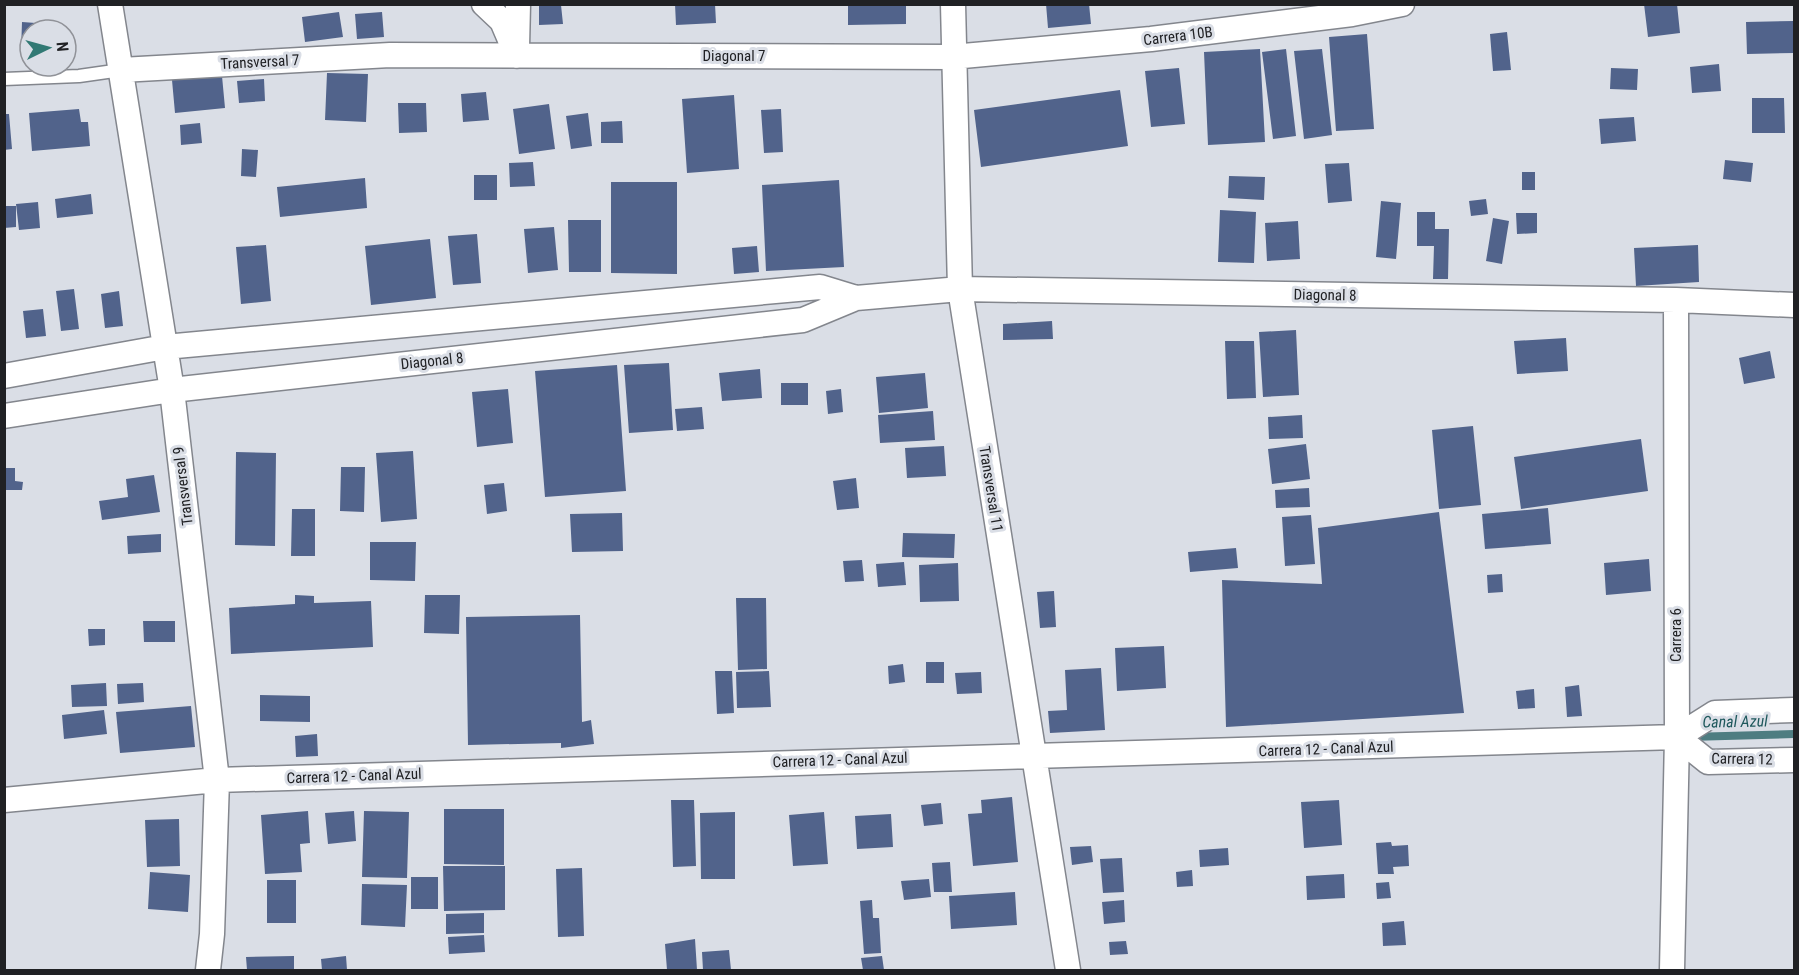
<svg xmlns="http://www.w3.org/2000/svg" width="1799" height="975" viewBox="0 0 1799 975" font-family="'Roboto Condensed',sans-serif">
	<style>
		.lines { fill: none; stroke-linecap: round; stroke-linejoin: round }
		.stream { stroke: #4e7d81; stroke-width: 8 }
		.building { fill: #51638b }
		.service-casing { stroke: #83868d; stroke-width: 15 }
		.minor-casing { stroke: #83868d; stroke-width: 27 }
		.service { stroke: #fff; stroke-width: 12 }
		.minor { stroke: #fff; stroke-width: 24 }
		.labels { text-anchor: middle; stroke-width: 6; stroke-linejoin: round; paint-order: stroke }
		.street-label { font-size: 15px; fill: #202124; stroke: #dadee6 }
		.water-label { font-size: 16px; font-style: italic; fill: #1e585c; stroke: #dadee6 }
	</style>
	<rect width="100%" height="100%" fill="#dadee6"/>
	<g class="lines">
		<path class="stream" d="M1689,737L1794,734"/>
	</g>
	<path class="building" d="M675,4H715L716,23L676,25Z
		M848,4H906V24L848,25Z
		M1046,4H1089L1091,24L1048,28Z
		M1644,4H1677L1680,33L1648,37Z
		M561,5L563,24L539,25V6Z
		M339,12L343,37L305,42L302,17Z
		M382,12L384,37L357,39L355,14Z
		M1794,21V53L1747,54L1746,22Z
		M22,22L36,23V30H30V51H21Z
		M1507,32L1511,70L1493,71L1490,34Z
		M1367,34L1374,129L1336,131L1329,37Z
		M1260,49L1265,142L1208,145L1204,52Z
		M1286,49L1296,136L1273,139L1262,52Z
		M1322,49L1332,135L1304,139L1294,51Z
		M1719,64L1721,91L1692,93L1690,67Z
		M1179,68L1185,124L1151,127L1145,71Z
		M1611,68L1638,69L1637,90L1610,89Z
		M327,73L368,74L366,122L325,120Z
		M222,76L225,108L175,113L172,80Z
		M264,79L265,101L239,103L237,81Z
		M1120,90L1128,146L981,167L974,110Z
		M486,92L489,120L463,122L461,94Z
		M734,95L739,169L687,173L682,99Z
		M1752,98H1784L1785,133H1752Z
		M398,103H426L427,132L399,133Z
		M549,104L555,149L519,154L513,109Z
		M79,109L81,122H88L90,146L32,151L29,113Z
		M781,109L783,152L764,153L761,110Z
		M588,113L592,146L571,149L566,116Z
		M4,114H9L12,149L4,150Z
		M1634,117L1636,141L1601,144L1599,119Z
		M622,121L623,143H601V122Z
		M200,123L202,143L181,145L180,125Z
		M242,149L258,150L256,177L241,176Z
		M1725,160L1753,163L1751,182L1723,179Z
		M533,162L535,186L510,187L509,163Z
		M1349,163L1352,201L1328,203L1325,164Z
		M1522,172H1535V190H1522Z
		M474,175H497V200H474Z
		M1229,176L1265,177L1264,200L1228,198Z
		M365,178L367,208L280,217L277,187Z
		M839,180L844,267L766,271L762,185Z
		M611,182H677V274L611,273Z
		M91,194L93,214L57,218L55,199Z
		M1486,199L1488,214L1471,216L1469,201Z
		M1381,201L1401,203L1396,259L1376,257Z
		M38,202L40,228L19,230L16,204Z
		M4,206H16V227L4,228Z
		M1220,210L1256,212L1254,263L1218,262Z
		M1417,212H1435V229H1449L1448,279H1433L1434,246H1417Z
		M1516,213H1537V233L1517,234Z
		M1493,218L1509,221L1502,264L1486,261Z
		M568,220H601V272H569Z
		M1298,221L1300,259L1267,261L1265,223Z
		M554,227L558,270L528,273L524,229Z
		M477,234L481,283L453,285L448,236Z
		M430,239L436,298L371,305L365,246Z
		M266,245L271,301L241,304L236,247Z
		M1698,245L1699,282L1636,286L1634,248Z
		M757,246L759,272L734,274L732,248Z
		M74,289L79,329L61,331L56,291Z
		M119,291L123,326L105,328L101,294Z
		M43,309L46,336L26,338L23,311Z
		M1052,321L1053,339L1003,340V324Z
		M1296,330L1299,395L1263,397L1259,332Z
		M1566,338L1568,371L1517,374L1514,341Z
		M1225,341H1254L1256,398L1227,399Z
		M1770,351L1775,378L1744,384L1739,358Z
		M669,363L673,430L629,433L624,365Z
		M617,365L626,491L545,497L535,371Z
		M760,369L762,398L722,401L719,373Z
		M925,373L928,408L879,413L876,377Z
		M781,383H808V405H781Z
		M508,389L513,443L477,447L472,392Z
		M841,389L843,412L828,414L826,391Z
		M702,407L704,429L677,431L675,409Z
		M933,411L935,440L880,443L878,415Z
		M1302,415L1303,438L1269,439L1268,417Z
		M1473,426L1481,505L1439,509L1432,430Z
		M1641,439L1648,491L1521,509L1514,457Z
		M1306,444L1310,479L1272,484L1268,449Z
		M944,446L946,476L907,478L905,448Z
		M413,451L417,519L381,522L376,453Z
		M236,452L276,453L275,546L235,545Z
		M341,467H365L364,512L340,511Z
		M4,468H15V481L23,482L22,490H4Z
		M154,475L160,512L102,520L99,501L128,497L126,479Z
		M856,478L859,508L837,510L833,481Z
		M504,483L507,511L487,514L484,485Z
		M1309,488L1310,507L1276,508L1275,490Z
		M1548,508L1551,544L1485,549L1482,514Z
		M292,509H315V556H291Z
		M1439,512L1464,713L1226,727L1222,580L1322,584L1318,528Z
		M622,513L623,551L572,552L570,514Z
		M1311,515L1315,564L1285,566L1282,517Z
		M903,533L955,534L954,558L902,557Z
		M161,534V552L128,554L127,536Z
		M370,542H416L415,581L370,580Z
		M1236,548L1238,568L1190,572L1188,552Z
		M1649,559L1651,591L1606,595L1604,563Z
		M862,560L864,581L845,582L843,561Z
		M904,562L906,585L878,587L876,564Z
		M958,563L959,601L920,602L919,565Z
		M1502,574L1503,592L1488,593L1487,575Z
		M1054,591L1056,627L1040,628L1037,592Z
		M295,595L314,596V603L371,601L373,647L231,654L229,608L295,604Z
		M425,595H460L459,634L424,633Z
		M736,598H766L767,669L738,670Z
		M580,615L582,722L591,720L594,744L561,748V743L468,745L466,617Z
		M143,621H175V642H144Z
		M88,629H105V645L89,646Z
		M1164,646L1166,688L1117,691L1115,648Z
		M926,662H944V683H926Z
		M903,664L905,682L889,684L888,666Z
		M1101,668L1105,730L1050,733L1048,711L1067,710L1065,670Z
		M715,671H732L734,713L717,714Z
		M769,671L771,707L737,708L736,672Z
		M981,672L982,693L957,694L955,673Z
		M106,683L107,706L72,707L71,685Z
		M143,683L144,702L118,704L117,684Z
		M1579,685L1582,716L1567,717L1565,687Z
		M1534,689L1535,708L1518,709L1516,691Z
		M260,695L310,696V722L260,721Z
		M191,706L195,747L120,753L116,712Z
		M104,710L107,734L64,739L62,715Z
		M317,734L318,756L296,757L295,736Z
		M1012,797L1018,862L973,866L968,814L982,813L981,800Z
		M671,800H694L696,866L673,867Z
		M1339,800L1342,845L1304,848L1301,802Z
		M941,803L943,824L924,826L921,805Z
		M444,809H504V865L444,864Z
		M308,811L310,843L300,844L302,872L265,874L261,815Z
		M354,811L356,841L328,844L325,813Z
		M364,811L409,812L407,878L362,877Z
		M735,812V879H701L700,813Z
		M824,812L828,864L793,866L789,815Z
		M891,814L893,847L857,849L855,816Z
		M179,819L180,866L147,867L145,820Z
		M1391,842L1392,846L1408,845L1409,866L1393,867L1394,874H1378L1376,843Z
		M1091,846L1093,862L1072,865L1070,847Z
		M1228,848L1229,865L1200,867L1199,850Z
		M1122,858L1124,892L1103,893L1100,859Z
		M950,862L952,892H934L932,863Z
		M443,866H505V910L444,911Z
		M582,868L584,936L558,937L556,869Z
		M1192,870L1193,886L1177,887L1176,872Z
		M150,872L190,875L188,912L148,909Z
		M1344,874L1345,898L1307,900L1306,876Z
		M411,877H438V909H411Z
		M929,879L931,897L904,900L901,881Z
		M267,880H296V923H267Z
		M1389,882L1391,898L1377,899L1376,883Z
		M362,884L407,885L405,927L361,925Z
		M1015,892L1017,925L951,929L949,896Z
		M872,900L873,918H879L881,953L864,954L860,901Z
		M1124,900L1125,922L1104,924L1102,902Z
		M484,913V933L446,934V914Z
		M1404,921L1406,945L1383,946L1382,923Z
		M484,935L485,952L449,954L448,937Z
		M695,939L697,970H667L665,944Z
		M1126,941L1128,954L1110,955L1109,942Z
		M729,950L731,970H703L702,952Z
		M294,956V970H247L246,957Z
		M346,956L347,970H322L321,959Z
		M882,956L884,970H863L861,958Z"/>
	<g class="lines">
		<g class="service-casing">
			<path id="service" d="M4,79L79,76L121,70"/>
		</g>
		<g class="minor-casing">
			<path id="minor" d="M110,4L172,390L217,780L212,934L208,970
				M484,4L502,21L517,56
				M953,4L960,289L1068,970
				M517,47L518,4
				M121,70L390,55L952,57L1151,39L1352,14L1402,4
				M4,376L165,347L820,287L856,298
				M4,416L172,390L803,320L856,298L960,289L1676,300L1794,305
				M1677,737L1708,762L1794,760
				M1677,737L1715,713L1794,710
				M4,800L217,780L1677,737
				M1672,970L1677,737L1676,300"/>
		</g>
		<use href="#service" class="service"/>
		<use href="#minor" class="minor"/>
	</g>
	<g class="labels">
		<g class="street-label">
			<text transform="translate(1178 36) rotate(-7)" y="5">Carrera 10B</text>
			<text x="734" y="61">Diagonal 7</text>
			<text transform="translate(260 62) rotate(-3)" y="5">Transversal 7</text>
			<text transform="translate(1325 295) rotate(1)" y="5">Diagonal 8</text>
			<text transform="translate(432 361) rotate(-6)" y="5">Diagonal 8</text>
			<text transform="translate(183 486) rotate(-97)" y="5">Transversal 9</text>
			<text transform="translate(991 489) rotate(81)" y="5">Transversal 11</text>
			<text transform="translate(1676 635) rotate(-90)" y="5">Carrera 6</text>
			<text transform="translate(1326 749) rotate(-2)" y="5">Carrera 12 - Canal Azul</text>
			<text transform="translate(1742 759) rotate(1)" y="5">Carrera 12</text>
			<text transform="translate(840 760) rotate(-2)" y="5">Carrera 12 - Canal Azul</text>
			<text transform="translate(354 776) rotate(-2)" y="5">Carrera 12 - Canal Azul</text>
		</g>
		<g class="water-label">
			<text transform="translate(1735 721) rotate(-1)" y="6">Canal Azul</text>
		</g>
	</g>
	<rect width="1799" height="975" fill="none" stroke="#202124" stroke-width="12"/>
	<g transform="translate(48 48) rotate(85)"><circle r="28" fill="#dadee6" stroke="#909298" stroke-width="1.5"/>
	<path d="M0-4.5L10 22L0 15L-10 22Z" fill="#317974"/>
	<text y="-9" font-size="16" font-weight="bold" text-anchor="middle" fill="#202124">N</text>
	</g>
</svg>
